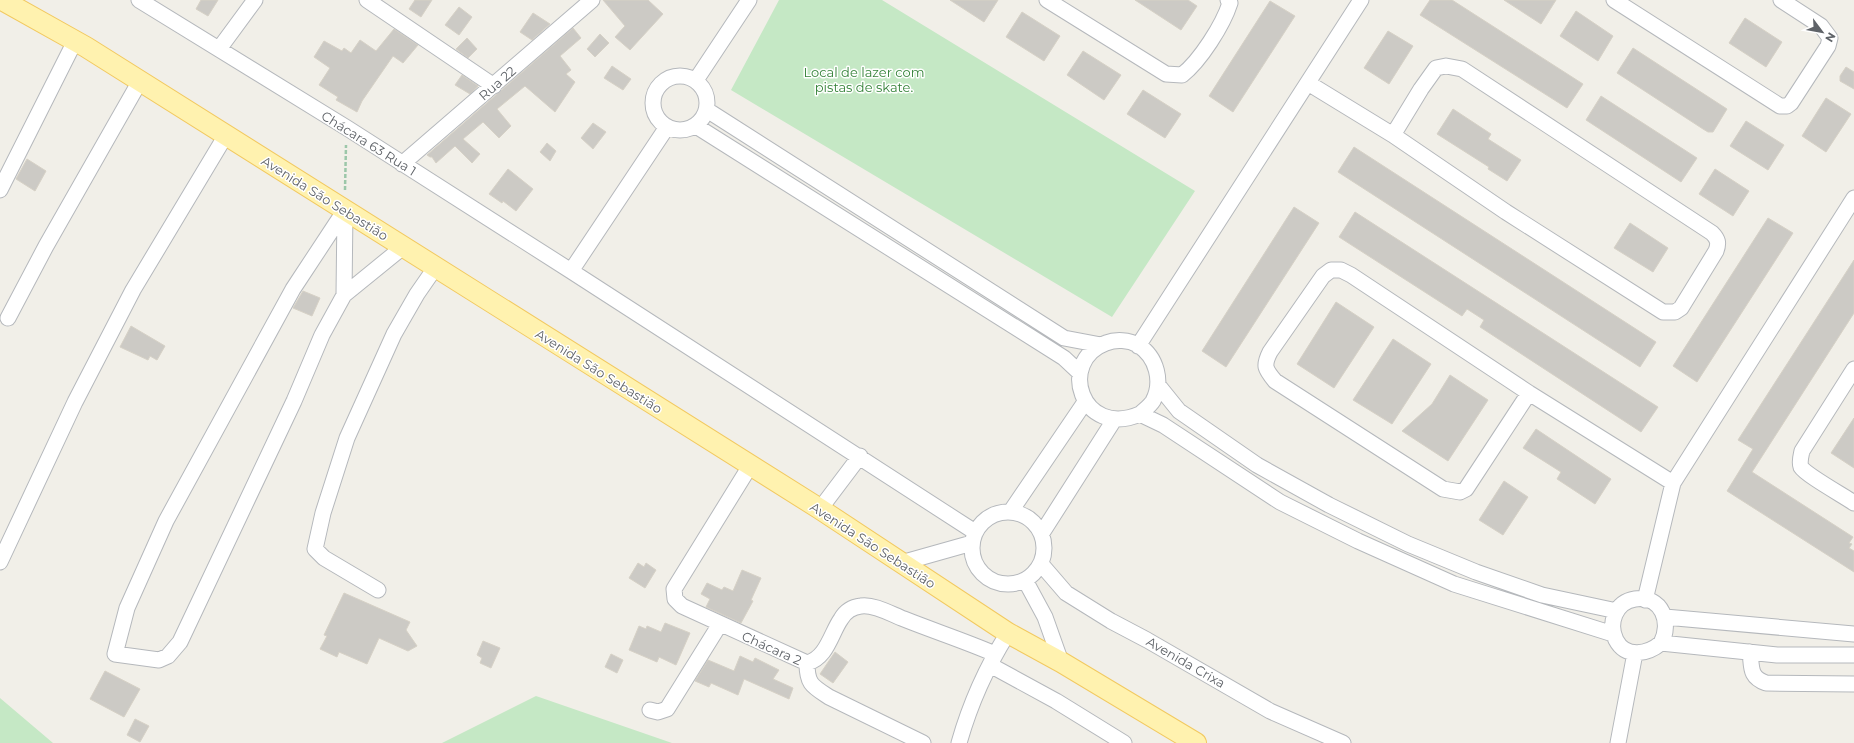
<svg xmlns="http://www.w3.org/2000/svg" width="1854" height="743" viewBox="0 0 1854 743" font-family="Montserrat,sans-serif">
	<style>
		.green { fill: #c5e8c5 }
		.building { fill: #cccac5; stroke: #d6d1c6 }
		.lines { fill: none; stroke-linecap: round; stroke-linejoin: round }
		.minor-casing { stroke: #b5b8bc; stroke-width: 17 }
		.major-casing { stroke: #f2c960; stroke-width: 22 }
		.path { stroke: #9cc7a9; stroke-width: 2.5; stroke-dasharray: 4 2; stroke-linecap: butt }
		.minor { stroke: #fff; stroke-width: 15 }
		.major { stroke: #fff2af; stroke-width: 20 }
		.labels { text-anchor: middle; stroke-width: 3; stroke-linejoin: round; paint-order: stroke }
		.park-label { font-size: 13px; fill: #348238; stroke: #fff }
		.street-label { font-size: 13px; fill: #5f6368; stroke: #fff }
	</style>
	<rect width="100%" height="100%" fill="#f1efe8"/>
	<path class="green" d="M779,0H882L1195,191L1112,317L731,90Z
		M536,696L672,743H442Z
		M0,698L53,743H0Z"/>
	<path class="building" d="M201,0H218L208,16L196,9Z
		M415,0H432L421,17L409,9Z
		M603,0H648L663,14L630,50L615,37L625,26Z
		M950,0H998L984,22Z
		M1135,0H1188L1197,6L1181,30Z
		M1430,0H1452L1583,84L1567,108L1420,15Z
		M1504,0H1556L1541,24Z
		M1270,1L1295,16L1233,112L1209,96Z
		M459,7L472,17L459,35L445,25Z
		M1576,11L1613,36L1598,61L1560,36Z
		M1022,12L1060,36L1044,61L1006,37Z
		M533,13L550,24L532,40L520,32Z
		M1745,18L1782,42L1766,67L1729,43Z
		M573,28L581,38L560,56L571,70L566,74L575,82L555,112L525,86L497,109L511,126L499,138L483,122L463,139L480,154L472,163L455,146L436,163L432,157H430L427,155Z
		M394,29L418,45L403,63L393,56L362,101L357,112L336,100L338,97L319,85L330,68L314,57L324,41L342,51L344,48L351,53L360,40L376,51Z
		M1388,31L1413,46L1389,84L1364,68Z
		M600,34L609,43L595,57L587,49Z
		M467,38L477,49L468,58L456,49Z
		M1633,48L1727,109L1713,132H1708L1703,129L1617,73Z
		M1083,51L1121,75L1104,100L1067,75Z
		M612,66L631,79L623,90L604,78Z
		M1846,67L1854,72V89L1840,81V76Z
		M462,75L478,86L470,94L455,85Z
		M1143,90L1181,114L1165,138L1127,114Z
		M1601,96L1697,158L1681,182L1586,120Z
		M1826,98L1851,114L1826,152L1802,136Z
		M1453,109L1491,134L1488,139L1521,160L1507,181L1488,169L1489,167L1437,134Z
		M1746,121L1784,145L1768,170L1730,146Z
		M593,123L606,132L593,149L581,138Z
		M547,143L556,151L550,161L540,152Z
		M1354,147L1656,342L1640,367L1338,172Z
		M27,159L46,171L35,191L16,179Z
		M508,169L533,189L516,211L503,201L502,203L489,194Z
		M1715,169L1749,191L1733,216L1699,194Z
		M1294,207L1319,223L1226,367L1202,351Z
		M1355,212L1658,407L1641,432L1480,327L1484,320L1467,309L1462,316L1339,237Z
		M1768,218L1793,233L1697,382L1673,366Z
		M1630,223L1668,248L1653,272L1614,248Z
		M1854,260V313L1752,472L1853,537L1849,543L1852,544L1849,548L1854,551V572L1727,491L1753,449L1738,440Z
		M303,291L320,298L312,316L293,308Z
		M1336,302L1374,327L1334,388L1297,364Z
		M131,326L165,346L157,360L150,356L148,360L120,347Z
		M1393,339L1431,364L1392,424L1353,400Z
		M1450,375L1488,400L1448,461L1402,431L1432,404Z
		M1854,418V468L1831,453Z
		M1536,429L1611,479L1595,504L1557,479L1561,472L1523,448Z
		M1504,481L1528,497L1503,535L1479,520Z
		M638,563L644,567L646,563L656,570L645,588L629,578Z
		M742,570L761,578L751,600L753,601L741,623L706,607L710,599L701,594L707,583L722,590L724,587L733,591Z
		M344,593L410,622L406,630L417,646L408,651L379,638L367,664L339,652L337,657L320,649L327,636L324,635Z
		M665,623L690,633L676,665L659,657L657,662L629,650L639,626L646,629L647,626L661,632Z
		M483,641L500,648L491,668L480,663L482,658L477,655Z
		M835,652L848,662L833,683L820,674Z
		M611,654L623,660L617,673L605,667Z
		M740,656L753,662L755,658L779,670L773,679L793,688L789,699L744,679L738,695L711,683L709,687L695,681L708,660L734,671Z
		M105,671L140,689L124,717L90,699Z
		M135,719L149,726L140,742L127,735Z"/>
	<g class="lines">
		<g class="minor-casing">
			<path id="minor" d="M139,0L347,128L571,271L975,532
				M367,0L494,86
				M1047,0L1166,74L1182,75C1200,61 1223,25 1230,3L1228,0
				M1614,0L1780,106H1787L1791,103L1828,46L1830,38L1821,26L1781,0
				M219,49L255,0
				M1446,66L1462,69L1712,233C1718,239 1719,243 1716,251L1681,308L1675,312H1663L1506,212L1393,135L1421,89L1436,68Z
				M653 103a27 27 0 1 1 54 0a27 27 0 1 1-54 0Z
				M696,80L749,0
				M1308,83L1393,135
				M707,110L1064,338L1101,345
				M696,126L1064,358L1080,373
				M402,164L592,0
				M0,190L75,41
				M345,210L293,289L166,521L127,608L115,654L159,660L168,656L180,642L294,401L322,335L344,295L403,247
				M1331,270H1341L1351,275L1529,393L1466,489L1460,492L1443,489L1275,381C1265,369 1263,366 1270,352L1323,276Z
				M571,271L667,127
				M344,295L345,210
				M8,318L46,246L140,81
				M1138,346L1361,0
				M1854,369L1802,451C1801,456 1799,462 1801,467C1806,475 1844,496 1854,503
				M1158,385L1179,411L1257,465L1329,505L1408,544L1476,572L1542,595L1617,611
				M1529,393L1673,483
				M1140,414C1144,410 1150,406 1153,401C1163,382 1157,357 1138,345C1129,340 1116,339 1106,343C1057,361 1081,439 1140,414L1163,425L1280,502L1358,541L1454,584L1613,634
				M750,466L674,589L675,599L682,606L807,663C827,658 831,633 841,619C845,612 852,607 861,606C874,604 891,614 904,619C934,631 965,641 995,654
				M820,509L860,456
				M1011,511L1085,402
				M972 548a36 36 0 1 1 72 0a36 36 0 1 1-72 0Z
				M1042,533L1114,420
				M0,562L75,402L133,290L226,135
				M901,563L972,543
				M1041,564L1066,593L1111,621L1147,640L1270,711L1343,743
				M1025,580L1045,617L1061,662
				M378,590L324,558L315,549L323,513L347,438L394,334L417,294L435,268
				M1645,600L1673,483L1854,198
				M1665,617L1854,634
				M1661,643C1672,623 1662,595 1635,599C1615,602 1608,624 1616,640C1626,659 1648,654 1661,643L1777,655H1854
				M1750,652C1752,667 1749,677 1766,683L1854,684
				M807,663C807,684 812,686 829,697L923,743
				M990,665L1056,701L1124,743
				M650,710L658,712L667,709L720,624
				M959,743C970,704 986,668 1008,633
				M1618,743L1635,653"/>
		</g>
		<g class="major-casing">
			<path id="major" d="M2,0L86,47L820,509L1008,633L1061,662L1196,743"/>
		</g>
		<path class="path" d="M345,190L346,145"/>
		<use href="#minor" class="minor"/>
		<use href="#major" class="major"/>
	</g>
	<g class="labels">
		<g class="park-label">
			<text x="864" y="77">Local de lazer com<tspan x="864" dy="15">pistas de skate.</tspan></text>
		</g>
		<g class="street-label">
			<text transform="translate(497 83) rotate(-41)" y="5">Rua 22</text>
			<text transform="translate(369 143) rotate(32)" y="5">Chácara 63 Rua 1</text>
			<text transform="translate(325 198) rotate(32)" y="5">Avenida São Sebastião</text>
			<text transform="translate(599 371) rotate(32)" y="5">Avenida São Sebastião</text>
			<text transform="translate(873 545) rotate(33)" y="5">Avenida São Sebastião</text>
			<text transform="translate(772 648) rotate(24)" y="5">Chácara 2</text>
			<text transform="translate(1186 662) rotate(30)" y="5">Avenida Crixa</text>
		</g>
	</g>
	<g transform="translate(1822 32) rotate(122)" stroke="#ffffff" stroke-width="3" paint-order="stroke">
	<path d="M0-3L7 15L0 10L-7 15Z" fill="#5f6368"/>
	<text y="-6" font-size="11" font-weight="bold" text-anchor="middle" fill="#5f6368">N</text>
	</g>
</svg>
